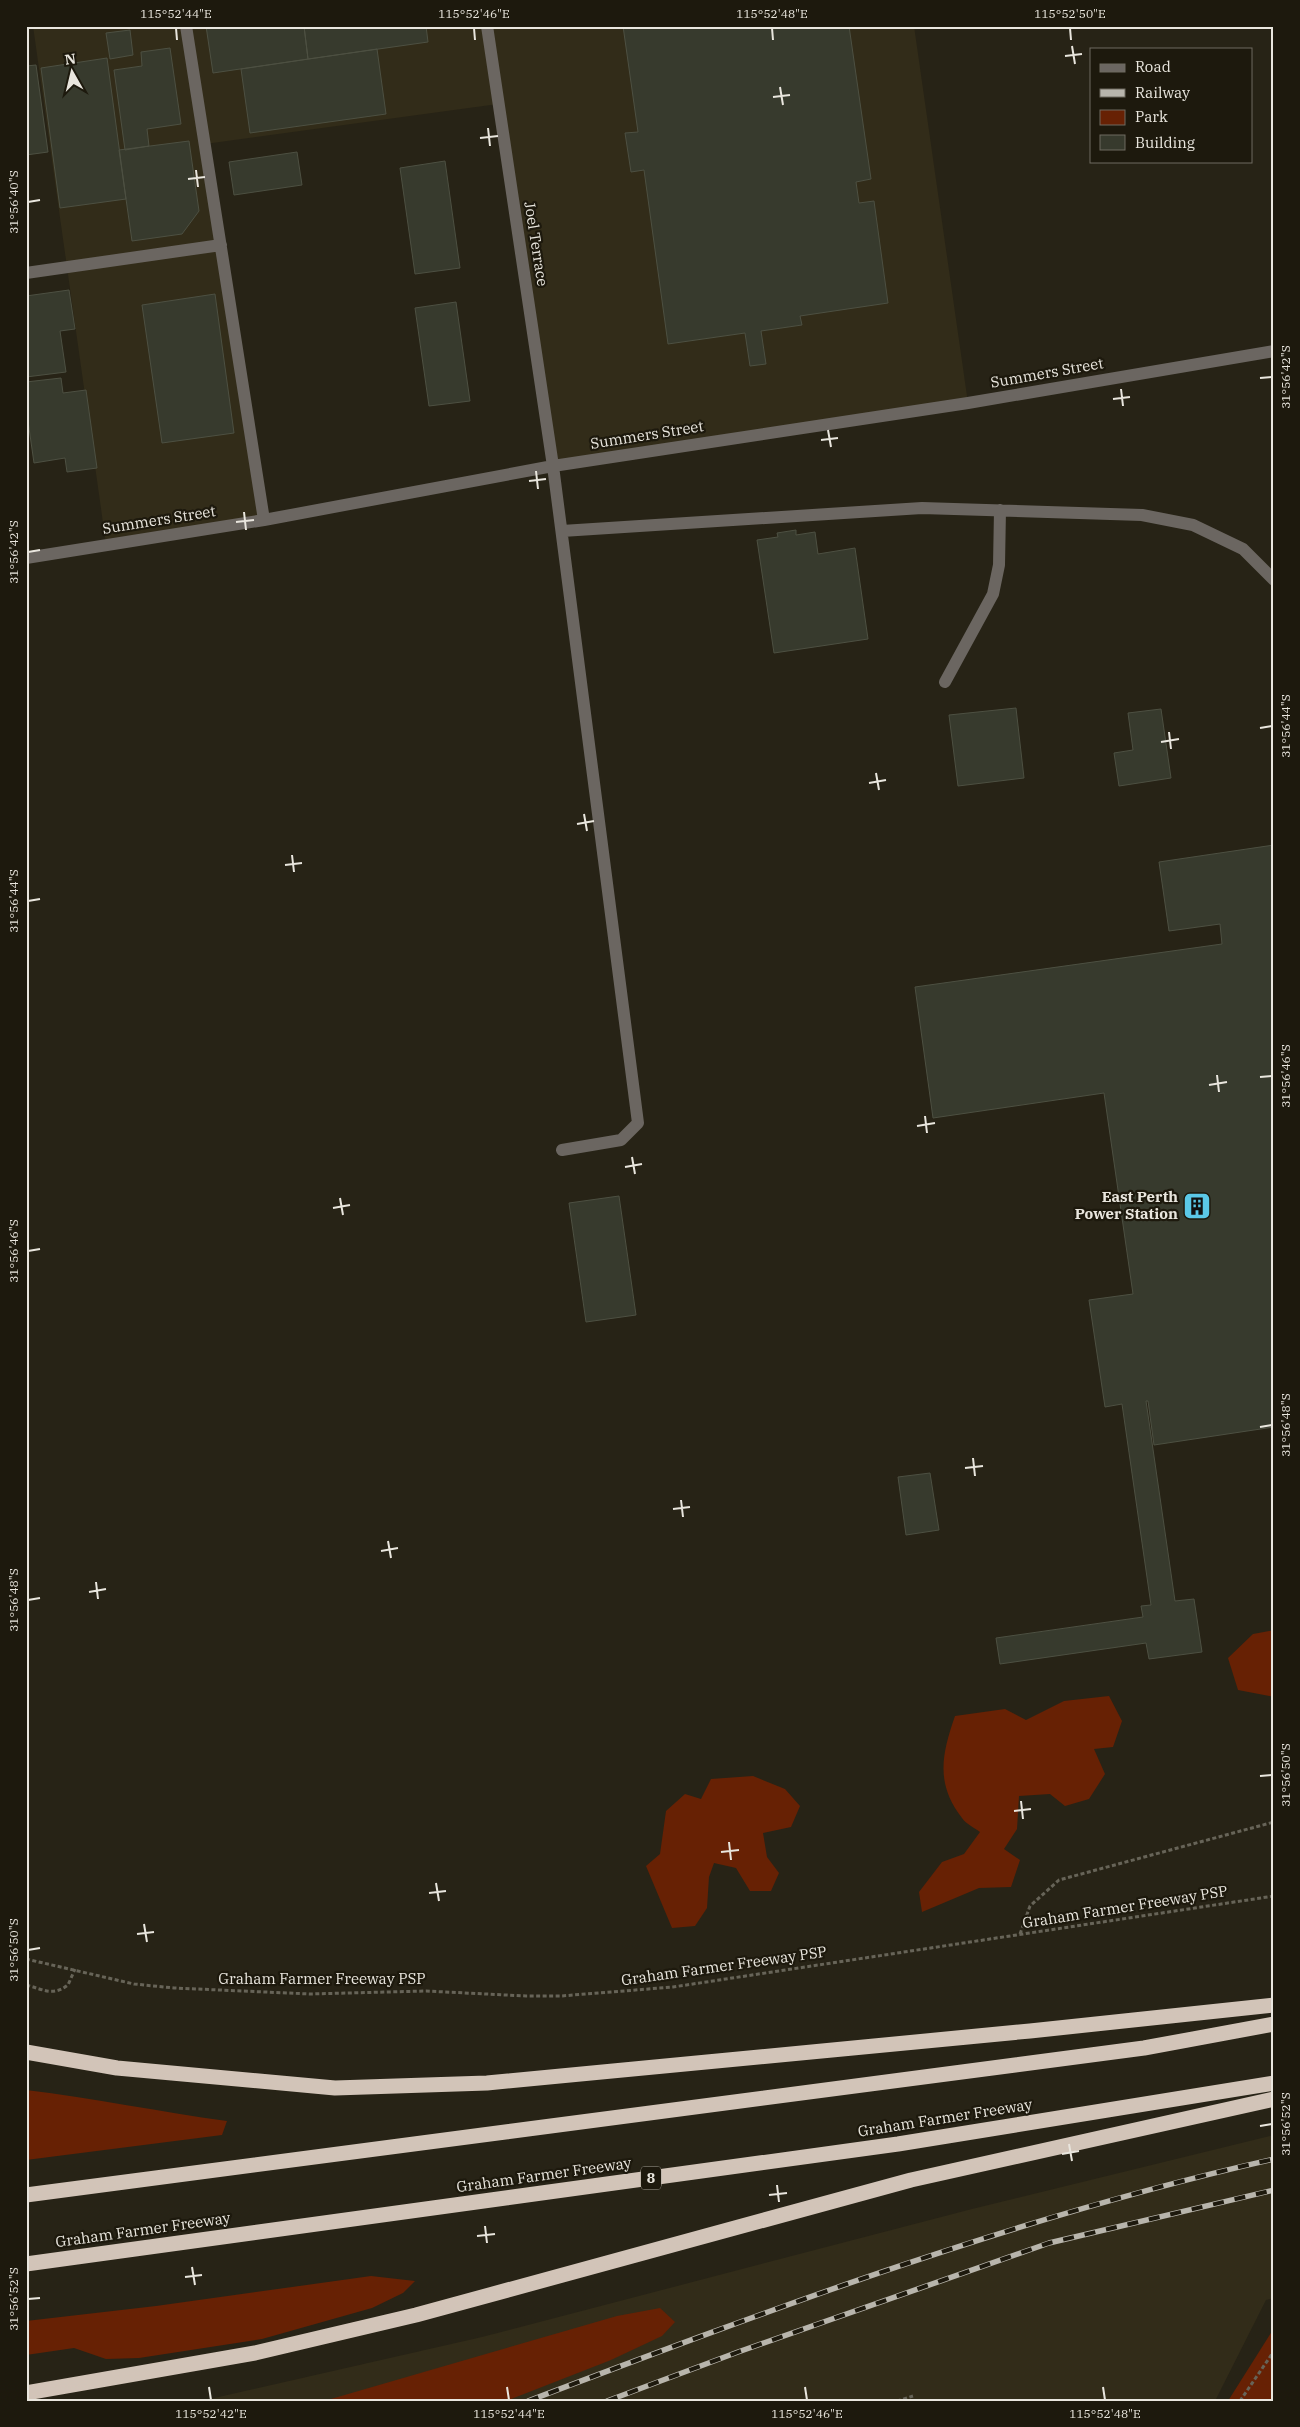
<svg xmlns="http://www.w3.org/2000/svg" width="1300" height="2427" viewBox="0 0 1300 2427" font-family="'IBM Plex Serif',serif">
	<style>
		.built { fill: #322c19 }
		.green { fill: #672104 }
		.building { fill: #373a2d; stroke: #4d5042 }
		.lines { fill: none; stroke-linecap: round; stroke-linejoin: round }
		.path { stroke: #676458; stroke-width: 3; stroke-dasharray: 4 2.5; stroke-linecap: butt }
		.minor { stroke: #6b6661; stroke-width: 12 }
		.highway { stroke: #d2c4b8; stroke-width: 15 }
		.rail-casing { stroke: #b8b5ac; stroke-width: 5.5 }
		.rail { stroke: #1d190d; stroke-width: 4; stroke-dasharray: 11; stroke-linecap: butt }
		.ticks { fill: none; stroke: #e9e6de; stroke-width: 2 }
		.labels { text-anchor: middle; stroke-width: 4.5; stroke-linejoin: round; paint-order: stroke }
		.shield { fill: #1d190d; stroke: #aca89f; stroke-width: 1 }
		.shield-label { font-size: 14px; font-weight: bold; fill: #e9e6de }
		.street-label { font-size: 15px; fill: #e9e6de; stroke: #1d190d }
		.poi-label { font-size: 15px; font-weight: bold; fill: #e9e6de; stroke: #1d190d; text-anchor: end }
		.neatline { fill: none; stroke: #e9e6de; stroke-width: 2 }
		.ticks-label { font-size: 12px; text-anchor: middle; fill: #e9e6de }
	</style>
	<rect width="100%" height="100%" fill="#272316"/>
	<path class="built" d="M33,26H914L968,403L553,466L498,104L205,144L264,520L106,544Z
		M1274,2135V2298L1266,2300L1215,2401H201L482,2337L972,2209Z"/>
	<path class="green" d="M1274,1630V1697L1238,1690L1228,1658L1253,1634Z
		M1109,1696L1122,1721L1113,1747L1094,1749L1105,1774L1089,1799L1065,1806L1050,1794L1019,1796L1017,1829L1004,1849L1020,1860L1011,1887L979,1888L922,1912L919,1892L942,1862L964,1854L980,1832C975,1828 966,1824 962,1818C935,1783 942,1754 955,1716L1005,1709L1026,1720L1064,1701Z
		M753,1776L785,1789L800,1806L791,1827L763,1833L767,1857L779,1873L771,1891H750L736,1868L714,1863L709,1877L707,1908L695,1926L672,1928L646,1866L660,1854L666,1811L685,1794L701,1799L711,1779Z
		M26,2090C94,2098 160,2112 227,2121L222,2135L26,2160Z
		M371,2276L415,2281L403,2293L372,2308L262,2339L139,2358L106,2359L74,2348L26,2355V2321L156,2306Z
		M660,2308L675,2322L662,2336L611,2360L506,2401H324L617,2316Z
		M1274,2328V2401H1228Z"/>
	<path class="building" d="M206,26H304L308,59L213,73Z
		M304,26H426L428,42L308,59Z
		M623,26H849L871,179L856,182L859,203L874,201L888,303L800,316L802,325L761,331L766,364L750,366L745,333L668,344L644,170L631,172L625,133L638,132Z
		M130,30L133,55L110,59L106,33Z
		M170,48L181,124L147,129L149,146L125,150L114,70L142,66L141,52Z
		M377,49L386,114L250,133L241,69Z
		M107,58L126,199L60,208L41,68Z
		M36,65L48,152L26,155V66Z
		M189,141L199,211L182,234L132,241L119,150Z
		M297,152L302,185L234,195L229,162Z
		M445,161L460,268L415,274L400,168Z
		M69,290L75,329L60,331L66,372L26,377V296Z
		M215,294L234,433L162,443L142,305Z
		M456,302L470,401L429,406L415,308Z
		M61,378L63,393L86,390L97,468L67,472L65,458L34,463L26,407V382Z
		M796,530V535L815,532L818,554L855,548L868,639L774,653L757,540L778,537L777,533Z
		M1016,708L1024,778L958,786L949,715Z
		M1161,709L1171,778L1119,786L1114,753L1133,750L1128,713Z
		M1274,845V1427L1154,1445L1148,1401H1146L1175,1601L1194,1599L1202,1652L1149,1659L1146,1643L1000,1664L996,1638L1143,1617L1141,1606L1151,1605L1122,1404L1105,1407L1089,1300L1133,1294L1104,1093L933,1118L915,987L1222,944L1220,924L1169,931L1159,862Z
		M619,1196L636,1315L586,1322L569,1203Z
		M930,1473L939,1530L906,1535L898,1477Z"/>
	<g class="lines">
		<path class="path" d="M1020,1934L1030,1906L1059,1880L1274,1822
			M26,1959L134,1984L174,1988L310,1994L426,1991L526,1996H561L673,1987L1274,1896
			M26,1985C43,1989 52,1997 68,1985L75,1969
			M897,2401L913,2396
			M1240,2401L1274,2351"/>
		<path class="minor" d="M186,26L264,520
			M487,26L553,466L638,1123L621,1140L562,1150
			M26,273L221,245
			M562,531L922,508L1142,515L1193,525L1243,549L1274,580
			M26,558L264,520L553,466L968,403L1274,351
			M945,682L993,594L999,565L1000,510"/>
		<path class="highway" d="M26,2052L117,2068L335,2088L487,2083L1030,2031L1274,2005
			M26,2195L1144,2048L1274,2024
			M26,2264L898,2144L1274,2083
			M26,2393L255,2353L416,2315L911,2180L1274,2099"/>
		<g class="rail-casing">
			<path id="rail" d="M528,2401C772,2309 1019,2216 1274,2159
				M607,2401L738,2352L1049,2243L1274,2190"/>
		</g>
		<use href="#rail" class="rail"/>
	</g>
	<path class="ticks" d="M176,28L177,40M474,28L475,40M772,28L773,40M1070,28L1071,40M1072,46L1075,64M1065,56L1082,54M780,87L783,105M773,97L790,95M488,128L490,146M480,138L498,136M196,170L198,187M188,179L205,177M28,202L40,200M1260,378L1272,377M1121,389L1123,406M1113,399L1130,397M828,430L831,447M821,440L838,438M536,471L538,489M529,481L546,479M244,512L246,530M236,522L254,520M28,552L40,550M1260,728L1272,726M1169,732L1171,749M1161,742L1179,739M876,773L879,790M869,783L886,780M584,814L587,831M577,824L594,821M292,855L294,872M285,865L302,863M28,901L40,899M1217,1075L1219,1092M1260,1077L1272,1076M1209,1085L1227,1082M925,1116L927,1133M917,1126L935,1123M632,1157L635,1174M625,1167L642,1164M340,1198L343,1215M333,1208L350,1205M28,1251L40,1249M1260,1427L1272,1425M973,1458L975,1476M965,1468L983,1466M681,1500L683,1517M673,1509L690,1507M388,1541L391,1558M381,1551L398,1548M96,1582L98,1599M89,1592L106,1589M28,1600L40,1598M1260,1776L1272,1775M1021,1801L1023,1819M1014,1811L1031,1809M729,1842L731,1860M721,1852L739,1850M436,1883L439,1901M429,1893L446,1891M144,1924L147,1942M137,1934L154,1932M28,1950L40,1948M1260,2126L1272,2124M1069,2144L1072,2161M1062,2154L1079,2151M777,2185L779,2202M769,2195L787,2193M485,2226L487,2243M477,2236L495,2234M192,2267L195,2285M185,2277L202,2275M28,2299L40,2298M209,2387L211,2400M507,2387L509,2400M805,2387L807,2400M1103,2387L1105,2400"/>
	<defs>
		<g id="building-square" transform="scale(1.4375)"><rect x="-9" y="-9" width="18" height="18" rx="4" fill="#5bc8e7" stroke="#1d190d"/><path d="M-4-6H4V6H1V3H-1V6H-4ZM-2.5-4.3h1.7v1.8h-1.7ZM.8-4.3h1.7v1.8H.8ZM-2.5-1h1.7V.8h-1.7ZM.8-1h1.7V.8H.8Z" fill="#111"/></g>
	</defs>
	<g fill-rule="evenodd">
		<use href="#building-square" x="1197" y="1206"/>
	</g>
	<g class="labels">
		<rect class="shield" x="641" y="2166.5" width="20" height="23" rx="4"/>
		<g class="shield-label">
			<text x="651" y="2183">8</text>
		</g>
		<g class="street-label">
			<text transform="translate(536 244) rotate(81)" y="5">Joel Terrace</text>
			<text transform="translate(1047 373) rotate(-10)" y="5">Summers Street</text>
			<text transform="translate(647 435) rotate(-9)" y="5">Summers Street</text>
			<text transform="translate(159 520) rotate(-9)" y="5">Summers Street</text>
			<text transform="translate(1125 1907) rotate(-9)" y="5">Graham Farmer Freeway PSP</text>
			<text transform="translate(724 1966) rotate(-8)" y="5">Graham Farmer Freeway PSP</text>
			<text x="322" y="1984">Graham Farmer Freeway PSP</text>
			<text transform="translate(945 2118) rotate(-9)" y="5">Graham Farmer Freeway</text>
			<text transform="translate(544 2175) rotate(-8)" y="5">Graham Farmer Freeway</text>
			<text transform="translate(143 2230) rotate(-8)" y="5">Graham Farmer Freeway</text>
		</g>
		<g class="poi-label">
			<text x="1178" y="1202">East Perth<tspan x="1178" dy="17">Power Station</tspan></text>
		</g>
	</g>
	<rect width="1300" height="2427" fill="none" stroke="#1d190d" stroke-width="55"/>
	<rect x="1090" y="48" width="162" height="115" fill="#1d190d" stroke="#6f6b61"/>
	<rect x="1100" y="64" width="25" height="8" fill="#6b6661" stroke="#6f6b61"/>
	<text x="1135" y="72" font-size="15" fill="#e9e6de">Road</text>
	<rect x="1100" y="89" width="25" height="8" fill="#b8b5ac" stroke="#6f6b61"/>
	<text x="1135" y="98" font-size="15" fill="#e9e6de">Railway</text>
	<rect x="1100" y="110" width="25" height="15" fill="#672104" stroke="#6f6b61"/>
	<text x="1135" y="122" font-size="15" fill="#e9e6de">Park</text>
	<rect x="1100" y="135" width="25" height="15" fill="#373a2d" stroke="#6f6b61"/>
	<text x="1135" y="148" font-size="15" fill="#e9e6de">Building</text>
	<g transform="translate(72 72) rotate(352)" stroke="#1d190d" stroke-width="4" paint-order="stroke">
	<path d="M0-4L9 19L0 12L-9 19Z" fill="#e9e6de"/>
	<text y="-8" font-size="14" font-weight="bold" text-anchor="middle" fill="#e9e6de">N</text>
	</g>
	<rect x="28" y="28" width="1244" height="2372" class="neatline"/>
	<g class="ticks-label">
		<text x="176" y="18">115°52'44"E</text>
		<text x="474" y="18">115°52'46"E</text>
		<text x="772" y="18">115°52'48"E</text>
		<text x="1070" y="18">115°52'50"E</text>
		<text transform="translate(14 202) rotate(-90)" y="4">31°56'40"S</text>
		<text transform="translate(1286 377) rotate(-90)" y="4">31°56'42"S</text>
		<text transform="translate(14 552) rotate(-90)" y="4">31°56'42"S</text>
		<text transform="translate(1286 726) rotate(-90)" y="4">31°56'44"S</text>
		<text transform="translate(14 901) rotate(-90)" y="4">31°56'44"S</text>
		<text transform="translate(1286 1076) rotate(-90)" y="4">31°56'46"S</text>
		<text transform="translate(14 1251) rotate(-90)" y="4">31°56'46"S</text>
		<text transform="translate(1286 1425) rotate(-90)" y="4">31°56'48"S</text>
		<text transform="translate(14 1600) rotate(-90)" y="4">31°56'48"S</text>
		<text transform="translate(1286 1775) rotate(-90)" y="4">31°56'50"S</text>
		<text transform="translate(14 1950) rotate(-90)" y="4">31°56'50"S</text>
		<text transform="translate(1286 2124) rotate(-90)" y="4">31°56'52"S</text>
		<text transform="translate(14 2299) rotate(-90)" y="4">31°56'52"S</text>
		<text x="211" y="2418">115°52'42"E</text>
		<text x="509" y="2418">115°52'44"E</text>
		<text x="807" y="2418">115°52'46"E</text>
		<text x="1105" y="2418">115°52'48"E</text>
	</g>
</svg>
